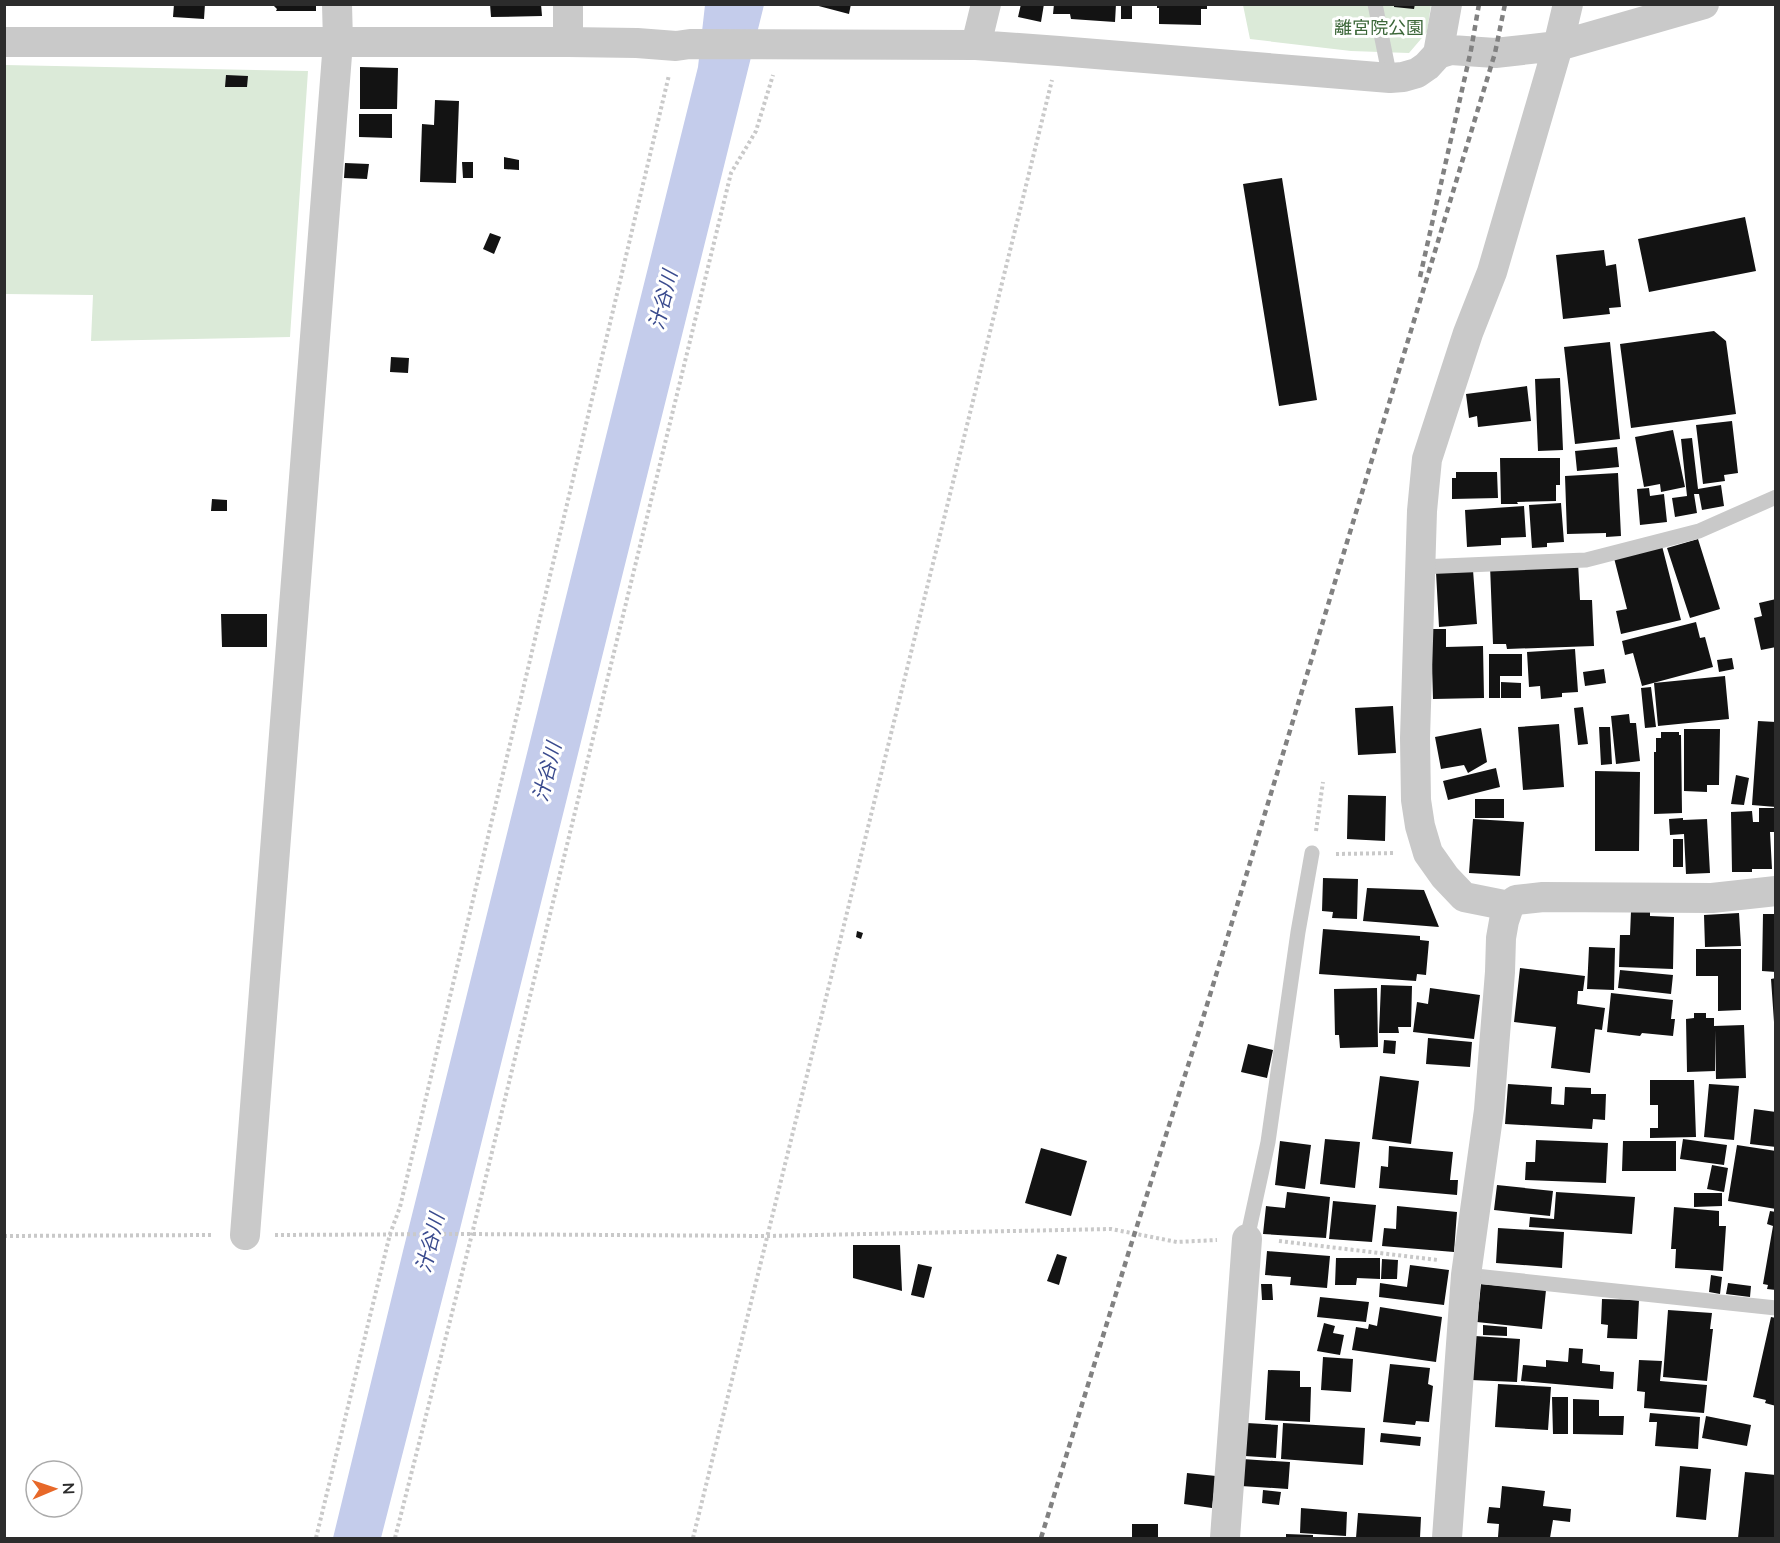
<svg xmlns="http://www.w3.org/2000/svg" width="1780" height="1543" viewBox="0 0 1780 1543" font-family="'Nunito Sans','Noto Sans JP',sans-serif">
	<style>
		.green { fill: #dbead8 }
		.water { fill: #c4cceb }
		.building { fill: #131313 }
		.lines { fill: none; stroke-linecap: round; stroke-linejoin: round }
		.path { stroke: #c9c9c9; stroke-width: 4; stroke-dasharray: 3 3; stroke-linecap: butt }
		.service { stroke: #c9c9c9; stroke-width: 15 }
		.minor { stroke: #c9c9c9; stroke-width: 30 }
		.rail { stroke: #818181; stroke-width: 4.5; stroke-dasharray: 6 4.5; stroke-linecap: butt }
		.labels { text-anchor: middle; stroke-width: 6; stroke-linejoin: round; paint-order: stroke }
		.park-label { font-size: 18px; fill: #3c6739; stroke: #fff }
		.water-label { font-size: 20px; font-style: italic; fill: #3a4b8e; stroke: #fff }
	</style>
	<rect width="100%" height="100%" fill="#fff"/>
	<path class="green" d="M1243,5H1431L1427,32L1409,53L1351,51L1250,39Z
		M5,65L308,71L290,337L91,341L93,295L5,294Z"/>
	<path class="water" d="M705,5H764L456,1245L381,1538H333L403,1251L698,67Z"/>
	<path class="building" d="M174,4H205L204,19L173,17Z
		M272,4H316V11H276L277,9Z
		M490,4H541L542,16L491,17Z
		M811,4H851L849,14Z
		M1021,4H1044L1041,22L1018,17Z
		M1054,4H1116L1115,22L1071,19L1070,14H1053Z
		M1121,4H1132V19H1121Z
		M1157,4H1207V9H1201V25L1159,24V8H1157Z
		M1394,4H1415L1414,9L1394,7Z
		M360,67L398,68L397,109H360Z
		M226,75L248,76L247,87H225Z
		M435,100L459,101L456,183L420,182L422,124L434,125Z
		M359,114H392V138L359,137Z
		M504,157L519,160V170L504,169Z
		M462,162H473V178H463Z
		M345,163L369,164L367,179L344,178Z
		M1282,178L1317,400L1279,406L1243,184Z
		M1745,217L1756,271L1649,292L1638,239Z
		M490,233L501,237L494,254L483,249Z
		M1604,250L1606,266L1616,264L1621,307L1609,308L1610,314L1563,319L1556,255Z
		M1714,331L1726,341L1736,414L1631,428L1620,344Z
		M1610,342L1620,439L1575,444L1564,347Z
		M391,357L409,358L408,373L390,372Z
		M1560,378L1563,450L1538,451L1535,379Z
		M1527,386L1531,421L1478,427L1477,416L1469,418L1466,394Z
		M1732,421L1738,473L1724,475L1725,481L1703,484L1696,425Z
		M1673,430L1685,487L1661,492L1660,484L1644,487L1635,437Z
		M1692,438L1698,489L1721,485L1724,506L1702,510L1699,494H1694L1697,513L1675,517L1672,498L1687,496L1681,439Z
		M1617,447L1619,467L1577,471L1575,451Z
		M1500,458H1560V485H1556V501L1517,502L1518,504H1501Z
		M1456,472H1497L1498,498L1452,499V478H1456Z
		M1618,473L1621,536L1606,537V533L1567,534L1565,476Z
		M1649,488L1650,496L1664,494L1667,522L1640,525L1637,489Z
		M212,499L227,500V511H211Z
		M1561,503L1564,542L1547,543V547L1532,548L1529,505Z
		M1524,506L1526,537L1501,538V545L1467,547L1465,510Z
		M1698,539L1720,609L1690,618L1667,548Z
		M1662,546L1681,620L1621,634L1616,611L1627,609L1614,558Z
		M1578,562L1580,600H1592L1594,646L1507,649L1506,644H1493L1490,565Z
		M1473,570L1477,624L1439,627L1436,572Z
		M1776,599V647L1761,650L1754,618L1762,616L1759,603Z
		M221,614H267V647H222Z
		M1696,622L1700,638L1705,637L1713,667L1642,686L1633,653L1625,655L1622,641Z
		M1431,629H1446V647L1483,646L1484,698L1433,699Z
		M1575,649L1578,692L1562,693V697L1541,699L1540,686L1529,687L1527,652Z
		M1489,654H1522V676H1500V698H1489Z
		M1732,658L1734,669L1719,672L1717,660Z
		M1604,669L1606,683L1585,686L1583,672Z
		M1725,676L1729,719L1658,726L1654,683Z
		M1501,682L1521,683V698H1501Z
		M1651,687L1656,727L1645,728L1641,688Z
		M1393,706L1396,753L1358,755L1355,708Z
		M1583,707L1588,744L1578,745L1574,708Z
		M1629,714L1630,723H1636L1640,761L1616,764L1611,716Z
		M1758,721L1776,722V807L1752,805Z
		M1559,724L1564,787L1523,790L1518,727Z
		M1599,727H1610L1612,764L1601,765Z
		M1481,728L1487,762L1468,773L1464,765L1441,769L1435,737Z
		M1684,729H1720L1719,785H1707V792L1684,791Z
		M1661,732H1679V735H1681L1682,813L1654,814V752H1656V738H1661Z
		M1496,768L1500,787L1448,800L1443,781Z
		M1595,771L1640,772L1639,851H1595Z
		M1736,775L1749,778L1744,805L1731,804Z
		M1348,795L1386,796L1385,841L1347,839Z
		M1475,799H1504V818H1475Z
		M1759,808H1776V832H1770L1772,869H1752V872H1732L1731,812L1752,811L1753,822H1759Z
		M1683,818V820L1707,819L1710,873L1686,874L1684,834L1670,835L1669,819Z
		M1473,819L1524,822L1520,876L1469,873Z
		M1673,839H1683V867H1673Z
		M1323,878L1358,879L1357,919L1332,918L1333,912L1322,911Z
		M1367,888L1424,890L1439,927L1363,921Z
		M1631,911H1650V916L1674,917L1673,969L1619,967L1620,935H1630Z
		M1739,913L1741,946L1705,947L1704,915Z
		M1763,914H1776V972L1762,971Z
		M1323,929L1420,936V940L1429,941L1426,975L1417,974L1416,981L1319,974Z
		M857,931L863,933L861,939L856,937Z
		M1589,947L1615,948L1614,990L1587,989Z
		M1696,949H1741V1010L1718,1011V976H1696Z
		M1520,968L1585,976L1583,991H1578L1577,1004L1605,1008L1602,1030L1595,1029L1590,1073L1551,1068L1556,1027L1514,1022Z
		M1620,970L1673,975L1671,994L1618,988Z
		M1776,978V1022H1774L1771,979Z
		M1381,985L1412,986L1411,1027H1398L1399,1033H1379Z
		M1377,988L1378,1047L1340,1048L1339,1035H1335L1334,989Z
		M1430,988L1480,995L1474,1039L1413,1032L1417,1002L1428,1004Z
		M1611,993L1673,1000L1671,1019H1675L1673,1036L1642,1033L1640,1036L1607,1032Z
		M1694,1013H1706V1018H1714V1026L1744,1025L1746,1078L1716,1079L1715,1030V1071L1687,1072L1686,1019L1694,1018Z
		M1428,1038L1472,1042L1470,1067L1426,1064Z
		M1384,1040L1396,1041L1395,1054L1383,1053Z
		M1248,1044L1273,1050L1267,1078L1241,1072Z
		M1380,1076L1419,1081L1411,1144L1372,1139Z
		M1650,1080H1694L1696,1137L1650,1138V1128H1658V1105H1650Z
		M1508,1084L1552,1087L1551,1104L1564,1105L1565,1087L1591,1088V1094H1606L1605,1120L1593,1119L1592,1129L1505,1124Z
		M1709,1084L1739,1086L1734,1140L1704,1137Z
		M1754,1109L1776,1112V1147L1750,1144Z
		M1325,1139L1360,1142L1355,1188L1320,1184Z
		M1683,1139L1727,1145L1724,1165L1680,1159Z
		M1536,1140L1608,1143L1606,1183L1525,1180L1526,1162H1535Z
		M1280,1141L1311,1145L1305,1189L1275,1185Z
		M1623,1141H1676V1171H1622Z
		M1737,1145L1776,1151V1209L1728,1201Z
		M1389,1146L1453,1152L1450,1180H1458L1457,1195L1379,1188L1381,1166L1388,1167Z
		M1041,1148L1087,1161L1071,1216L1025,1203Z
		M1712,1165L1728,1168L1724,1192L1707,1189Z
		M1497,1185L1553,1191L1550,1216L1494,1210Z
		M1287,1192L1330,1197L1326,1238L1263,1234L1266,1206L1285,1208Z
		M1556,1192L1635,1197L1632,1234L1529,1227L1530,1217L1554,1219Z
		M1694,1193H1722V1206L1694,1207Z
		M1333,1201L1376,1205L1372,1242L1329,1239Z
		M1397,1206L1457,1212L1454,1252L1382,1246L1384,1228L1396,1229Z
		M1674,1207L1719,1211V1226H1726L1723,1271L1675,1268L1676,1249H1671Z
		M1770,1211L1776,1212V1290L1767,1289L1768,1285L1763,1284L1773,1226L1767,1224Z
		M1498,1228L1564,1232L1562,1268L1496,1263Z
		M853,1245H900L902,1291L853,1278Z
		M1267,1251L1330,1256L1327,1288L1290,1285L1291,1277L1265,1275Z
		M1057,1254L1067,1257L1059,1285L1047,1281Z
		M1336,1258H1380V1279L1357,1278L1356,1285H1335Z
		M1382,1259L1398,1260L1397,1279H1381Z
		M918,1264L932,1267L924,1298L911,1295Z
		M1410,1265L1449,1270L1444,1305L1379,1297L1380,1283L1407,1287Z
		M1711,1275L1722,1277L1720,1294L1709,1292Z
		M1728,1283L1751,1286L1750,1297L1726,1294Z
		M1261,1284H1272L1273,1300H1262Z
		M1481,1284L1546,1290L1542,1329L1477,1322Z
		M1320,1297L1369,1302L1366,1322L1317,1317Z
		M1602,1299L1639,1300L1637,1339L1607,1338L1608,1325L1601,1324Z
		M1380,1307L1442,1317L1436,1362L1352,1350L1356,1327L1368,1329L1369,1324L1377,1326Z
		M1668,1310L1712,1313L1710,1329H1713L1707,1381L1663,1377Z
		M1771,1317L1776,1318V1406L1765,1403L1766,1400L1753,1397Z
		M1324,1323L1335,1326L1333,1333L1344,1335L1340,1355L1317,1351Z
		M1483,1325L1507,1327V1336L1483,1335Z
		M1475,1336L1520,1339L1517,1382L1471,1380Z
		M1569,1348L1583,1349L1582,1363L1600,1365V1371L1614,1372L1613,1389L1521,1381L1523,1365L1546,1367V1360L1568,1362Z
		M1323,1357L1353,1359L1351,1392L1321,1390Z
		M1639,1360L1662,1361L1660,1381L1707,1385L1704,1413L1644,1408L1645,1392L1637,1391Z
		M1390,1364L1430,1368L1428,1384L1433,1386L1429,1422L1416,1421L1415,1425L1383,1422Z
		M1268,1370L1300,1371V1387H1311L1310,1422L1265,1420Z
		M1498,1384L1551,1387L1548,1430L1495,1427Z
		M1552,1397H1568V1434H1553Z
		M1573,1399L1599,1400V1416H1624L1623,1435L1573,1434Z
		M1650,1413L1700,1417L1698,1449L1655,1446L1657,1422H1649Z
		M1706,1416L1751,1425L1747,1446L1702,1438Z
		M1247,1423L1278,1425L1276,1458L1245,1456Z
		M1283,1423L1365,1428L1363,1465L1281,1459Z
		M1381,1433L1421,1437L1420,1446L1380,1442Z
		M1242,1459L1290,1462L1288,1489L1241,1486Z
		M1680,1466L1711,1469L1706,1520L1676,1517Z
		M1745,1472L1776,1475V1538H1738Z
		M1187,1473L1216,1476L1212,1508L1184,1504Z
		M1502,1486L1545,1491L1543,1506L1571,1509L1570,1522L1553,1520L1550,1538L1498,1537L1499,1524L1487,1523L1489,1507L1500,1508Z
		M1263,1490L1281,1492L1279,1505L1262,1503Z
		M1301,1508L1347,1512L1346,1536L1300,1533Z
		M1358,1513L1421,1517L1420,1538H1356Z
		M1132,1524H1158V1538H1132Z
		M1286,1534L1313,1535V1538H1286Z"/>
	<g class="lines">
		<path class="path" d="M1316,831L1323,782
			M1336,854L1395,853
			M275,1235L464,1234L768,1236L1111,1229L1177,1242L1217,1240
			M4,1236L214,1235
			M1279,1241L1438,1260
			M316,1538L390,1234L400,1207L669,75
			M395,1538L472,1234L731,173L756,131L773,75
			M693,1538L1052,80"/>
		<path class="service" d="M1375,4L1390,78
			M1420,567L1586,560L1699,531L1776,497
			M1247,1239L1268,1142L1298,932L1312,853
			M1466,1275L1776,1308"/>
		<path class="minor" d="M568,4V42
			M4,42H568L637,43L676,46L690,44L976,45L1059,51L1390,78L1403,77L1417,73L1427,66L1438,54L1447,4
			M976,45L986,4
			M1438,54L1451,50L1495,53L1558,46L1704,4
			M1509,906L1464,897L1445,877L1428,853L1420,826L1416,800L1415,738L1422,511L1427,459L1468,333L1492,272L1558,46L1568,4
			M245,1235L338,42L337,4
			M1225,1538L1247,1239
			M1447,1538L1466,1275L1489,1110L1500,972L1501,938L1504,921L1509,906L1516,900L1543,897L1712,898L1776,891"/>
		<path class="rail" d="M1420,277L1471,50L1479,4
			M1041,1538L1130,1248L1200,1028L1495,53L1505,4"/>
	</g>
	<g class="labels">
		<g class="park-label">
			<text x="1379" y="34">離宮院公園</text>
		</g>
		<g class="water-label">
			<text transform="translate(663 300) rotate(-76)" y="7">汁谷川</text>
			<text transform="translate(547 772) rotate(-76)" y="7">汁谷川</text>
			<text transform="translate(430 1243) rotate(-76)" y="7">汁谷川</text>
		</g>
	</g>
	<rect width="1780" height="1543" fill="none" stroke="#2c2c2c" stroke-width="12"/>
	<g transform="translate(54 1489) rotate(88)"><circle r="28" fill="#ffffff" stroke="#ababab" stroke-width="1.5"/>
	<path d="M0-4.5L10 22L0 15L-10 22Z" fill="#e76829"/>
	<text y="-9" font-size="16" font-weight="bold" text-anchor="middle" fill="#2c2c2c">N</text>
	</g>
</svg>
